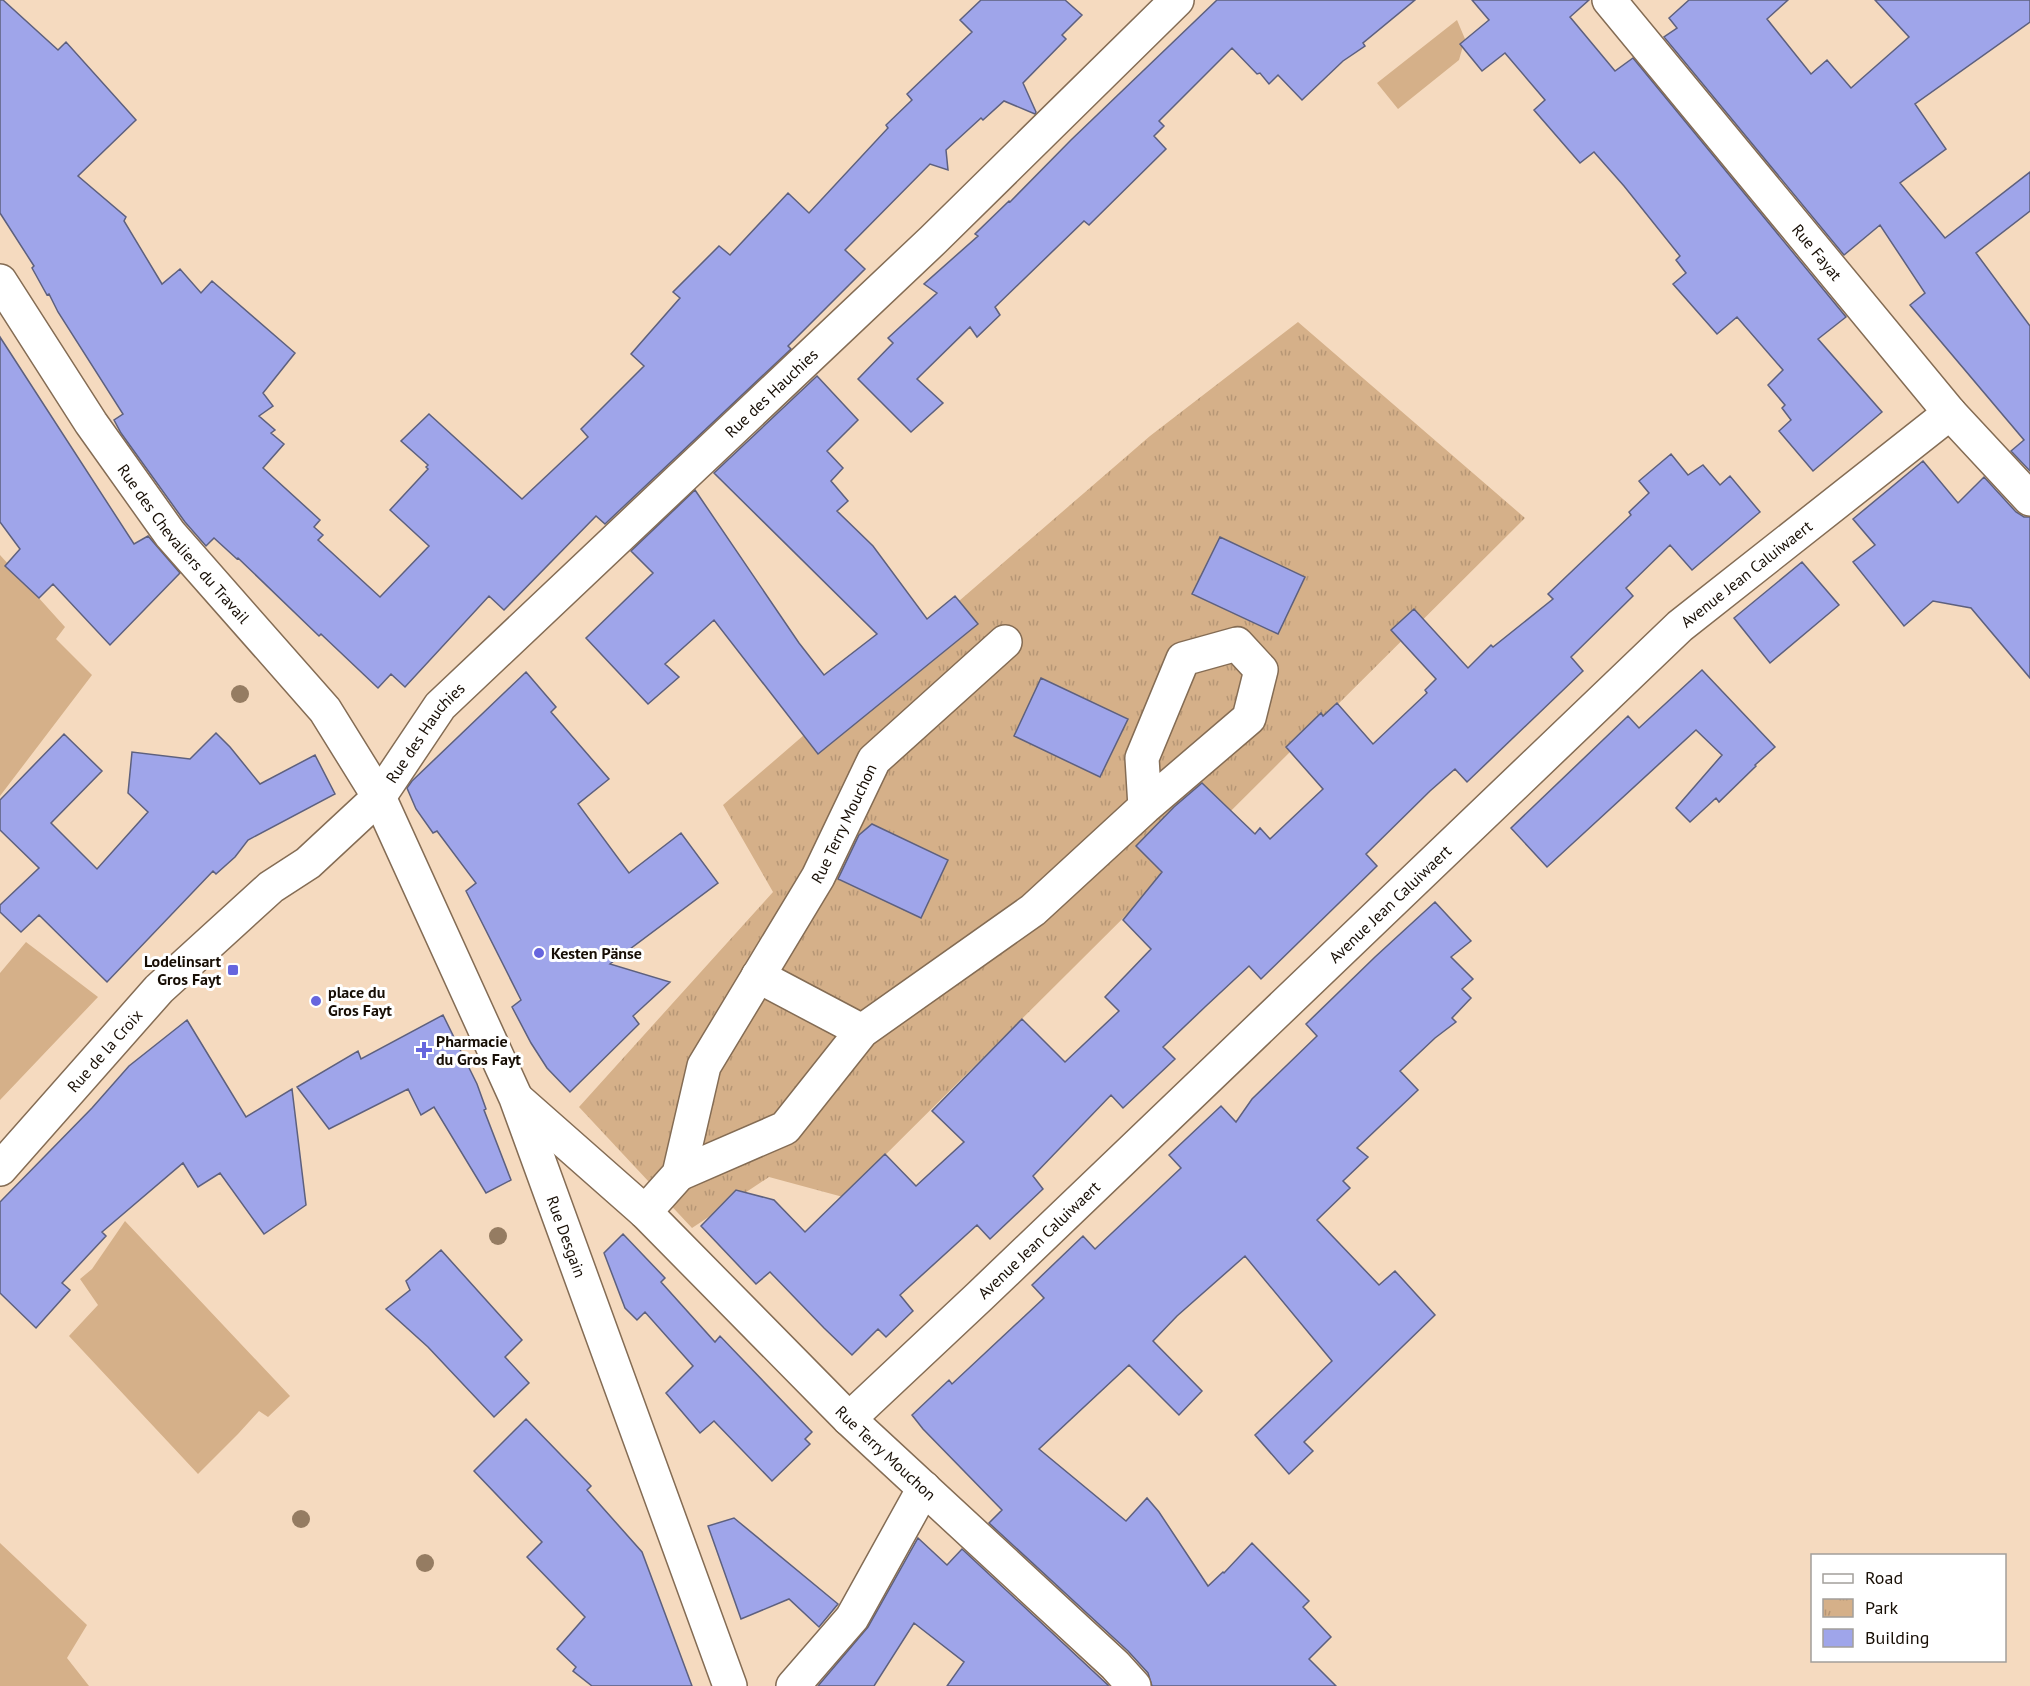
<svg xmlns="http://www.w3.org/2000/svg" width="2030" height="1686" viewBox="0 0 2030 1686" font-family="'PT Sans',sans-serif">
	<style>
		.green { fill: #d5b089 }
		.park { fill: url(#park-tufts) }
		.building { fill: #9fa5ea; stroke: #5d607e; stroke-width: 1.5 }
		.lines { fill: none; stroke-linecap: round; stroke-linejoin: round }
		.minor-casing { stroke: #846c54; stroke-width: 36 }
		.minor { stroke: #fff; stroke-width: 33 }
		.tree { fill: #957c62 }
		.poi-dot { fill: #6665de; stroke: #fff; stroke-width: 2 }
		.labels { text-anchor: middle; stroke-width: 6; stroke-linejoin: round; paint-order: stroke }
		.street-label { font-size: 16px; fill: #170e05; stroke: #fff }
		.poi-label { font-size: 16px; font-weight: bold; fill: #170e05; stroke: #fff; text-anchor: start }
	</style>
	<defs>
		<pattern id="park-tufts" width="24" height="20" patternUnits="userSpaceOnUse" patternTransform="scale(1.5)"><rect width="24" height="20" fill="#d5b089"/><path d="M3 7l-1-3M5 7V3M7 7l1-3M15 17l-1-3M17 17v-4M19 17l1-3" fill="none" stroke="#b69675"/></pattern>
	</defs>
	<rect width="100%" height="100%" fill="#f5dabf"/>
	<path class="green" d="M1457,20L1465,39L1459,60L1398,109L1377,83Z
		M0,555L65,627L56,639L92,675L0,796Z
		M26,942L98,997L0,1100V973Z
		M125,1221L290,1396L268,1417L259,1411L238,1434L198,1474L69,1336L98,1305L80,1279L92,1269Z
		M0,1543L87,1625L67,1658L89,1686H0Z"/>
	<path class="park" d="M1298,322L1525,518L843,1197L769,1177L692,1228L579,1107L773,892L723,805L1150,436Z"/>
	<path class="building" d="M0,0H3L58,50L66,42L136,120L78,176L126,217L124,221L162,284L180,269L201,293L212,281L295,353L263,393L273,406L259,416L275,430L271,433L284,444L263,468L320,520L314,527L323,535L318,540L380,597L429,546L390,510L428,469L426,467L428,465L401,441L429,414L522,499L588,437L581,429L644,366L631,354L680,298L673,292L719,246L730,255L788,193L809,213L888,128L886,125L912,100L907,94L972,32L960,20L981,0H1065L1082,15L1062,35L1066,39L1023,83L1036,112L1035,114L1004,101L983,120L981,118L946,150L948,170L930,164L845,250L865,269L788,346L791,349L605,524L596,516L504,610L489,596L405,687L391,674L378,688L321,634L319,636L238,558L237,559L214,538L206,546L185,522L121,433L114,420L123,414L58,312L49,294L47,295L32,268L34,266L0,213Z
		M1217,0H1415L1363,43L1365,46L1343,61L1302,100L1278,75L1269,84L1260,73L1257,74L1232,48L1159,121L1164,126L1154,136L1166,149L1089,225L1084,221L995,307L1000,315L977,337L970,327L917,379L943,403L911,432L858,379L893,343L888,338L937,293L924,284L978,236L975,234L1009,201L1010,202L1071,140Z
		M1472,0H1589L1570,17L1615,71L1633,58L1846,317L1818,339L1882,412L1813,471L1779,431L1791,420L1782,408L1785,405L1768,385L1783,370L1737,317L1717,334L1673,284L1686,273L1676,260L1680,256L1624,186L1594,152L1580,163L1534,110L1545,100L1505,53L1482,71L1460,44L1489,20Z
		M1689,0H1788L1767,19L1811,74L1827,60L1851,88L1909,37L1875,0H2030V22L1915,104L1946,149L1900,183L1945,238L2030,172V211L1976,253L2030,326V471L2011,451L2024,440L1910,305L1925,293L1880,225L1844,255L1664,37L1677,28L1669,18Z
		M0,337L134,544L148,536L180,573L110,645L53,584L39,598L5,566L20,549L0,522Z
		M817,376L858,420L827,451L843,468L831,481L848,501L837,511L873,546L927,619L955,596L978,624L818,754L714,620L665,664L679,677L648,704L586,638L653,573L631,551L695,490L799,643L824,675L877,634L714,473Z
		M1671,454L1688,475L1703,465L1720,485L1730,476L1760,512L1692,570L1670,545L1626,588L1633,596L1571,657L1583,671L1467,782L1455,769L1430,791L1366,854L1377,866L1261,979L1249,966L1206,1006L1163,1047L1175,1059L1123,1108L1111,1095L1033,1176L1043,1189L990,1239L977,1225L900,1295L913,1311L886,1337L878,1329L852,1355L824,1328L770,1272L756,1284L701,1226L736,1190L774,1200L805,1232L885,1154L916,1186L964,1142L932,1111L1022,1019L1065,1062L1119,1011L1105,997L1151,949L1123,920L1162,872L1136,846L1174,807L1202,783L1255,834L1260,828L1270,839L1323,789L1286,747L1321,713L1323,716L1337,703L1373,744L1427,693L1425,690L1436,679L1391,630L1414,609L1468,668L1491,645L1493,647L1553,599L1548,594L1631,515L1629,512L1649,493L1639,481Z
		M1923,461L1958,503L1984,477L2016,512L2024,517H2030V678L1971,608L1933,601L1904,626L1853,562L1875,545L1853,519Z
		M1220,537L1305,577L1278,634L1192,594Z
		M1802,562L1839,605L1770,663L1734,618Z
		M1702,670L1775,747L1755,765L1756,766L1719,802L1716,798L1690,822L1676,808L1722,755L1696,730L1547,867L1511,828L1628,716L1639,728Z
		M526,672L556,707L551,712L609,779L578,804L629,873L681,833L718,883L610,964L670,982L633,1016L639,1024L570,1092L547,1068L531,1043L512,1007L521,1000L466,891L476,883L437,831L433,833L416,809L407,788L412,781Z
		M1041,678L1128,719L1100,777L1014,736Z
		M216,733L230,747L260,784L315,755L335,794L248,840L235,857L216,874L213,871L107,982L39,915L21,932L0,912V905L39,868L0,830V800L64,734L102,771L51,823L97,869L148,812L128,793L132,752L190,759Z
		M872,824L948,860L921,918L838,879L859,835Z
		M1435,902L1471,941L1451,957L1473,979L1462,989L1471,998L1452,1018L1456,1022L1435,1038L1400,1071L1418,1090L1357,1148L1368,1157L1343,1181L1350,1188L1317,1220L1379,1285L1395,1271L1435,1315L1304,1442L1313,1451L1289,1474L1255,1435L1332,1361L1245,1256L1177,1316L1153,1341L1202,1391L1179,1415L1129,1365L1039,1449L1126,1521L1147,1498L1159,1512L1208,1586L1223,1572L1224,1573L1252,1543L1309,1601L1303,1607L1331,1637L1309,1659L1336,1686H1152L1148,1673L1128,1651L989,1523L1002,1510L923,1429L912,1415L949,1380L952,1384L1044,1298L1032,1285L1083,1236L1095,1249L1181,1168L1169,1155L1221,1106L1236,1122L1252,1099L1317,1036L1306,1024L1375,957Z
		M443,1015L477,1084L486,1109L484,1110L511,1180L486,1193L434,1107L421,1115L408,1089L329,1129L297,1087L358,1051L361,1059Z
		M187,1020L246,1117L292,1089L306,1205L264,1234L220,1173L198,1187L183,1163L102,1232L106,1236L62,1283L70,1290L36,1328L0,1293V1202L92,1108L129,1066Z
		M623,1234L665,1278L661,1282L715,1342L720,1336L812,1432L805,1439L810,1444L772,1481L714,1421L700,1433L666,1393L693,1366L645,1312L637,1320L625,1308L604,1253Z
		M441,1250L522,1340L505,1357L529,1383L494,1417L428,1347L386,1309L410,1290L406,1281Z
		M526,1419L591,1486L587,1490L642,1552L692,1686H592L573,1671L576,1667L557,1649L585,1617L527,1557L542,1542L474,1471Z
		M734,1518L838,1604L819,1627L789,1599L741,1619L708,1526Z
		M918,1538L947,1565L962,1549L1109,1686H947L964,1662L914,1623L874,1686H818L868,1627Z"/>
	<g class="lines">
		<g class="minor-casing">
			<g id="minor">
				<path id="s1" d="M1609,0L1950,413L2030,499"/>
				<path id="s2" d="M0,281L91,423L170,534L325,710L379,797L516,1098L730,1686"/>
				<path d="M758,976L862,1031"/>
				<path id="s3" d="M518,1100L645,1212L849,1419L1115,1665L1134,1686"/>
				<path id="s4" d="M0,1169L159,989L271,887L308,863L379,797L440,706L933,240L1177,0"/>
				<path d="M679,1174L785,1128L862,1031L1033,910L1145,807L1249,718L1261,670L1237,644L1183,659L1142,758L1145,807"/>
				<path id="s5" d="M645,1212L679,1174L704,1066L818,877L874,760L1005,642"/>
				<path id="s6" d="M849,1419L980,1296L1680,626L1950,413"/>
				<path d="M793,1686L852,1618L924,1488"/>
			</g>
		</g>
		<use href="#minor" class="minor"/>
	</g>
	<g class="tree">
		<circle cx="240" cy="694" r="9"/>
		<circle cx="498" cy="1236" r="9"/>
		<circle cx="301" cy="1519" r="9"/>
		<circle cx="425" cy="1563" r="9"/>
	</g>
	<g class="poi-dot">
		<circle cx="539" cy="953" r="6"/>
		<rect x="227" y="964" width="12" height="12" rx="3"/>
		<circle cx="316" cy="1001" r="6"/>
		<path d="M421 1041h6v6h6v6h-6v6h-6v-6h-6v-6h6z"/>
	</g>
	<g class="labels">
		<g class="street-label">
			<text dy="6" stroke="none"><textPath href="#s1" startOffset="327">Rue Fayat</textPath></text>
			<text dy="6" stroke="none"><textPath href="#s4" startOffset="1098">Rue des Hauchies</textPath></text>
			<text dy="6" stroke="none"><textPath href="#s2" startOffset="321">Rue des Chevaliers du Travail</textPath></text>
			<text dy="6" stroke="none"><textPath href="#s6" startOffset="1233">Avenue Jean Caluiwaert</textPath></text>
			<text dy="6" stroke="none"><textPath href="#s4" startOffset="612">Rue des Hauchies</textPath></text>
			<text dy="6" stroke="none"><textPath href="#s5" startOffset="442">Rue Terry Mouchon</textPath></text>
			<text dy="6" stroke="none"><textPath href="#s6" startOffset="747">Avenue Jean Caluiwaert</textPath></text>
			<text dy="6" stroke="none"><textPath href="#s4" startOffset="158">Rue de la Croix</textPath></text>
			<text dy="6" stroke="none"><textPath href="#s2" startOffset="1120">Rue Desgain</textPath></text>
			<text dy="6" stroke="none"><textPath href="#s6" startOffset="261">Avenue Jean Caluiwaert</textPath></text>
			<text dy="6" stroke="none"><textPath href="#s3" startOffset="510">Rue Terry Mouchon</textPath></text>
		</g>
		<g class="poi-label">
			<text x="551" y="959">Kesten Pänse</text>
			<text x="221" y="967" text-anchor="end">Lodelinsart<tspan x="221" dy="18">Gros Fayt</tspan></text>
			<text x="328" y="998">place du<tspan x="328" dy="18">Gros Fayt</tspan></text>
			<text x="436" y="1047">Pharmacie<tspan x="436" dy="18">du Gros Fayt</tspan></text>
		</g>
	</g>
	<rect x="1811" y="1554" width="195" height="108" fill="#ffffff" stroke="#a29f9b" stroke-width="1.5"/>
	<rect x="1823" y="1574" width="30" height="9" fill="#ffffff" stroke="#a29f9b" stroke-width="1.5"/>
	<text x="1865" y="1584" font-size="18" fill="#170e05">Road</text>
	<rect x="1823" y="1599" width="30" height="18" fill="url(#park-tufts)" stroke="#a29f9b" stroke-width="1.5"/>
	<text x="1865" y="1614" font-size="18" fill="#170e05">Park</text>
	<rect x="1823" y="1629" width="30" height="18" fill="#9fa5ea" stroke="#a29f9b" stroke-width="1.5"/>
	<text x="1865" y="1644" font-size="18" fill="#170e05">Building</text>
</svg>
